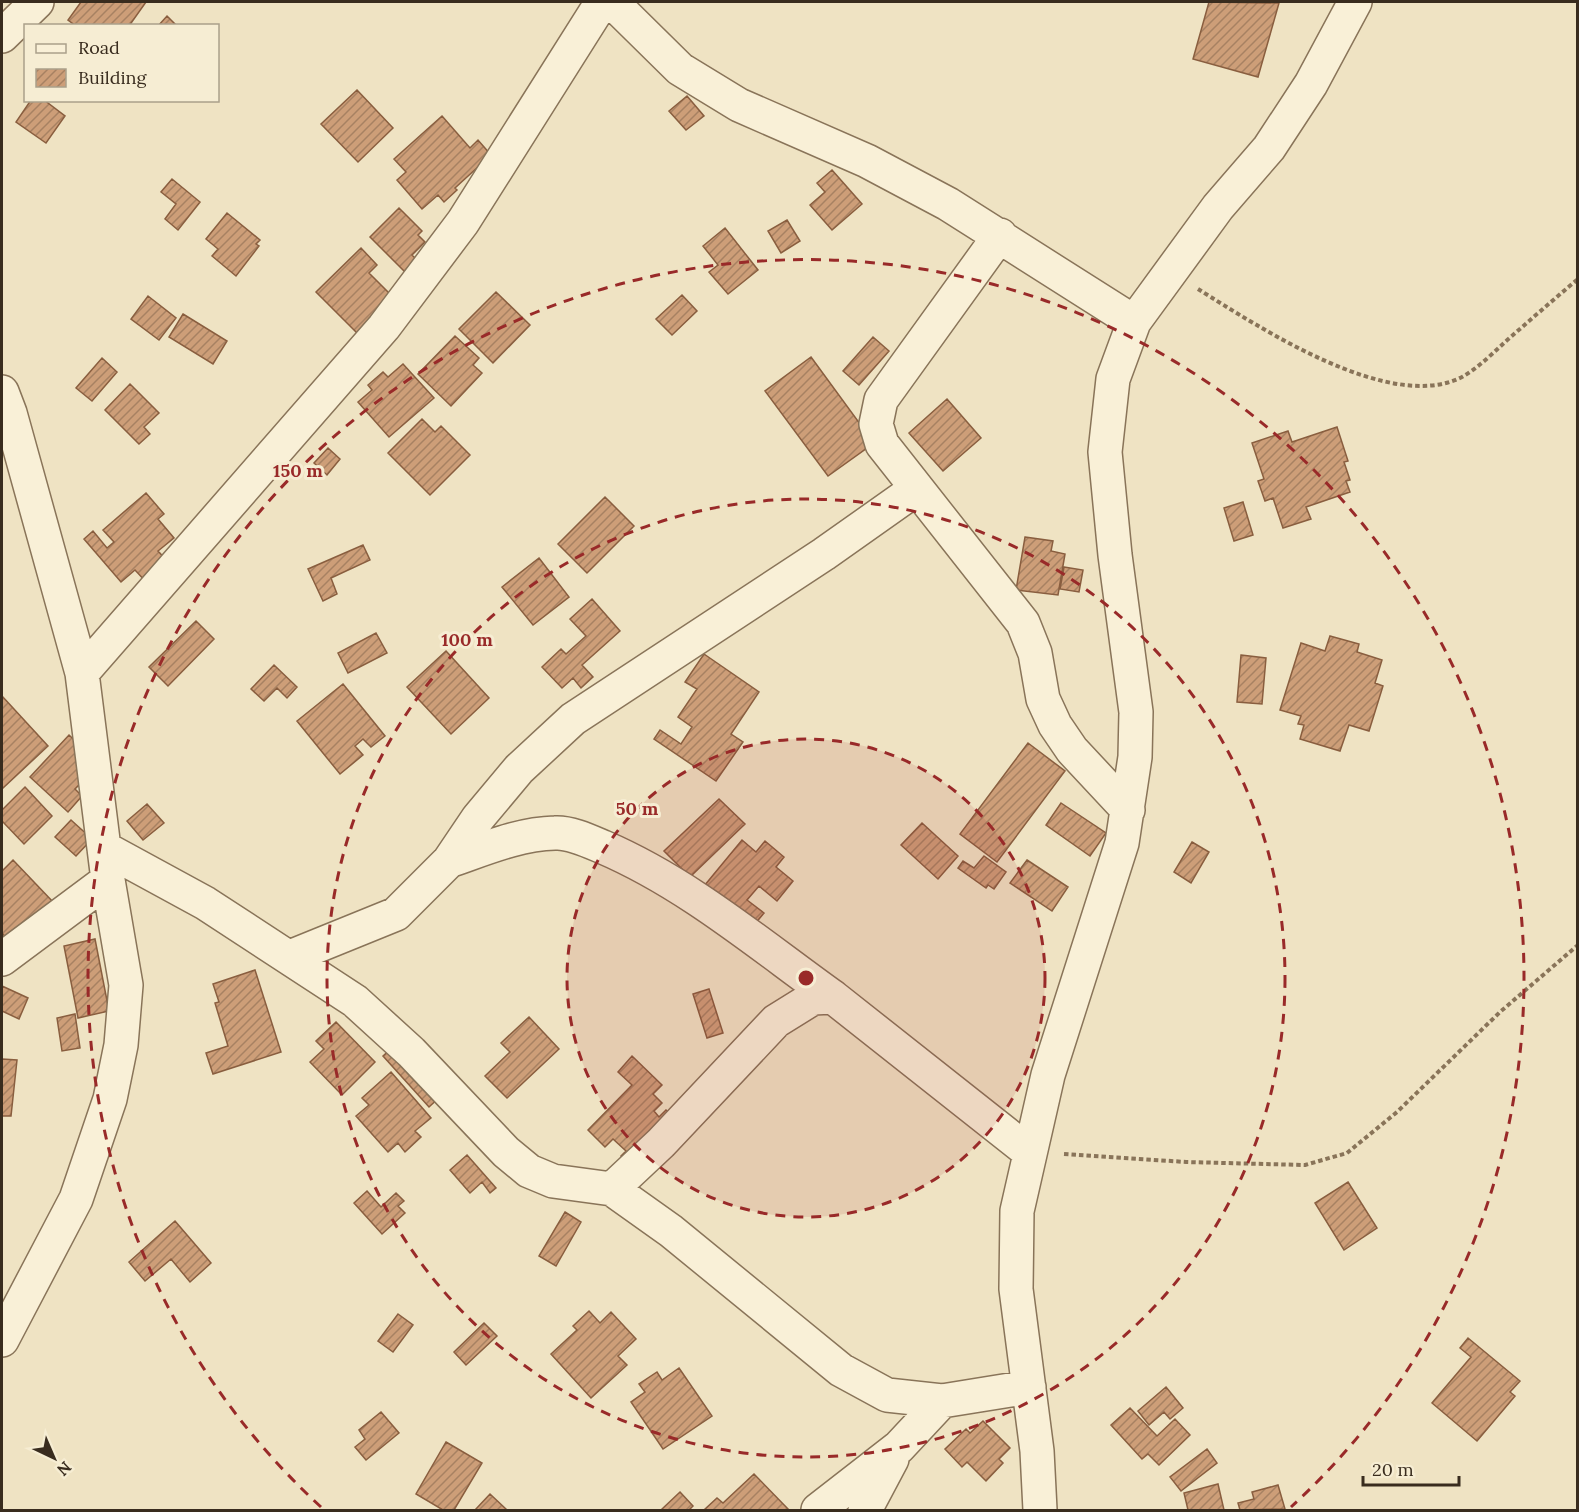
<svg xmlns="http://www.w3.org/2000/svg" width="1579" height="1512" viewBox="0 0 1579 1512" font-family="Lora,serif">
	<style>
		.building { fill: url(#building-hatch); stroke: #895e3f; stroke-width: 1.5 }
		.lines { fill: none; stroke-linecap: round; stroke-linejoin: round }
		.minor-casing { stroke: #897459; stroke-width: 36 }
		.path { stroke: #897459; stroke-width: 4; stroke-dasharray: 4.5 3; stroke-linecap: butt }
		.minor { stroke: #f9f0d7; stroke-width: 33 }
		.ring { fill: none; stroke: #992a29; stroke-width: 3; stroke-dasharray: 10 8 }
		.centre { fill: #992a29; stroke: #f6edd3; stroke-width: 3 }
		.ring-label { font-size: 18px; text-anchor: middle; font-weight: bold; fill: #992a29; stroke: #f6edd3; stroke-width: 6; stroke-linejoin: round; paint-order: stroke }
	</style>
	<defs>
		<pattern id="building-hatch" width="6" height="6" patternUnits="userSpaceOnUse" patternTransform="scale(1.5)"><rect width="6" height="6" fill="#cd9e78"/><path d="M-1 1l2-2M0 6l6-6M5 7l2-2" fill="none" stroke="#a78162"/></pattern>
	</defs>
	<rect width="100%" height="100%" fill="#efe3c3"/>
	<path class="building" d="M81,2H146L129,26H76L68,20Z
		M1209,2L1279,3L1258,77L1193,59Z
		M167,16L177,26H158Z
		M357,90L393,128L358,162L321,124Z
		M687,96L704,116L686,130L669,111Z
		M31,100H44L65,116L46,143L16,122Z
		M442,116L470,148L478,140L491,155L455,188L457,190L444,202L438,195L422,209L397,180L406,172L394,159Z
		M832,170L862,204L832,230L810,205L825,192L817,183Z
		M172,179L200,202L178,230L165,219L176,204L161,192Z
		M399,208L422,231L418,235L425,242L412,255L422,265L410,277L370,237Z
		M227,213L260,240L256,244L259,246L236,276L212,256L218,249L206,239Z
		M787,220L800,241L781,253L768,231Z
		M725,228L758,270L728,294L709,272L718,265L703,246Z
		M361,248L377,265L369,273L396,300L360,336L316,292Z
		M496,292L530,325L493,363L459,329Z
		M682,295L697,311L672,335L656,319Z
		M148,296L176,318L159,340L131,319Z
		M183,314L227,341L213,364L169,337Z
		M455,336L479,358L473,365L482,373L451,406L418,374Z
		M873,337L889,351L859,385L843,371Z
		M811,357L874,443L828,476L765,391Z
		M102,358L117,372L92,401L76,388Z
		M403,364L434,398L389,437L358,402L372,390L368,385L383,372L388,377Z
		M130,384L159,413L144,427L150,434L139,444L105,410Z
		M947,399L981,438L943,471L909,433Z
		M422,419L435,432L441,426L470,455L430,495L388,453Z
		M1337,427L1348,461L1344,462L1350,480L1346,481L1350,492L1306,507L1311,519L1283,528L1273,498L1265,501L1258,481L1264,479L1252,443L1288,431L1292,442Z
		M328,448L340,459L327,475L314,463Z
		M146,493L164,514L158,519L174,538L158,551L171,565L148,584L135,570L121,582L84,539L93,531L107,548L114,542L103,530Z
		M605,497L634,526L587,573L558,544Z
		M1243,502L1253,535L1234,541L1224,508Z
		M1025,537L1053,541L1051,551L1065,554L1058,595L1016,590Z
		M363,545L370,560L331,578L337,594L323,601L308,569Z
		M539,558L569,597L533,625L502,587Z
		M1064,567L1083,570L1079,592L1060,589Z
		M592,599L620,631L582,665L593,677L581,688L573,678L562,688L542,667L561,649L566,654L586,636L570,619Z
		M196,621L214,639L168,686L149,667Z
		M376,633L387,653L348,673L338,653Z
		M1330,636L1359,644L1357,652L1382,660L1375,683L1383,686L1369,731L1349,725L1340,751L1300,739L1304,725L1298,724L1301,716L1280,710L1301,643L1325,651Z
		M446,651L489,698L451,734L407,687Z
		M704,654L759,692L731,734L743,742L716,781L654,739L660,730L681,744L692,727L678,717L697,689L685,682Z
		M1241,655L1266,658L1262,704L1237,702Z
		M274,665L297,687L287,698L277,688L264,701L251,689Z
		M343,684L385,736L371,747L363,739L355,746L363,755L340,774L297,721Z
		M2,696L48,746L3,788L2,786Z
		M69,735L92,757L90,774L75,789L82,796L68,812L30,777Z
		M1028,743L1065,771L997,862L960,834Z
		M25,787L52,816L24,844L2,821V810Z
		M719,799L745,824L690,877L664,851Z
		M1061,803L1106,833L1090,856L1046,825Z
		M147,804L164,823L143,840L127,821Z
		M71,820L92,839L76,856L55,837Z
		M922,823L958,856L938,879L901,845Z
		M742,840L756,852L765,841L784,857L776,867L793,881L777,901L759,886L747,900L764,913L749,931L700,891Z
		M1192,842L1209,852L1191,883L1174,872Z
		M984,856L1006,872L994,889L988,885L986,888L958,868L963,861L974,868Z
		M13,860L54,903L11,944L2,933V871Z
		M1027,860L1068,887L1052,911L1010,883Z
		M95,939L109,1011L78,1018L64,946Z
		M255,970L281,1052L213,1074L206,1053L228,1046L215,1003L219,1002L213,984Z
		M2,986L28,998L19,1019L2,1011Z
		M709,989L723,1033L707,1038L693,994Z
		M75,1014L80,1048L62,1051L57,1018Z
		M529,1017L559,1049L507,1098L485,1076L510,1052L501,1043Z
		M336,1022L375,1062L342,1095L310,1062L324,1049L316,1041Z
		M396,1044L442,1095L429,1107L383,1056Z
		M632,1056L662,1085L653,1094L662,1103L654,1111L659,1117L666,1110L674,1117L628,1164L621,1156L626,1151L613,1139L605,1147L588,1130L632,1085L618,1072Z
		M2,1059L17,1060L11,1116H2Z
		M391,1072L431,1118L415,1131L421,1137L405,1152L398,1143L388,1152L356,1116L369,1105L362,1098Z
		M467,1155L496,1188L490,1193L482,1182L470,1193L450,1170Z
		M1348,1182L1377,1228L1344,1250L1315,1203Z
		M367,1191L381,1207L396,1193L404,1201L398,1206L405,1213L382,1234L354,1203Z
		M565,1212L581,1222L556,1266L539,1256Z
		M175,1221L211,1263L190,1282L171,1259L145,1281L129,1262Z
		M589,1311L600,1323L611,1312L636,1339L618,1356L627,1365L591,1398L551,1354L577,1330L573,1326Z
		M398,1314L413,1325L393,1352L378,1341Z
		M484,1323L497,1336L466,1365L454,1352Z
		M1468,1338L1520,1381L1510,1392L1515,1396L1477,1441L1432,1403L1471,1357L1460,1348Z
		M679,1368L712,1416L663,1449L631,1402L645,1392L639,1384L657,1372L662,1380Z
		M1166,1387L1183,1408L1170,1419L1164,1412L1149,1425L1138,1411Z
		M1130,1408L1157,1436L1175,1419L1190,1435L1159,1465L1148,1454L1142,1459L1111,1425Z
		M381,1412L399,1433L366,1460L355,1447L365,1439L359,1430Z
		M983,1421L1010,1448L999,1459L1003,1463L986,1481L967,1462L962,1467L945,1449L966,1429L970,1433Z
		M446,1442L482,1463L454,1510H443L416,1494Z
		M1207,1449L1217,1463L1181,1491L1170,1477Z
		M754,1474L789,1510H704L717,1498L723,1503Z
		M1218,1484L1224,1510H1188L1184,1493Z
		M1278,1485L1285,1509L1240,1510L1238,1503L1254,1499L1252,1492Z
		M680,1492L693,1506L689,1510H661Z
		M490,1494L507,1510H475Z"/>
	<g class="lines">
		<g class="minor-casing">
			<path id="minor" d="M612,2L680,69L739,105L867,161L948,204L1134,322
				M2,36L37,2
				M1000,235L881,400L876,424L882,444L1023,623L1035,653L1043,699L1055,725L1072,750L1128,810
				M2,392L10,413L82,673L108,880L126,985L121,1045L110,1099L76,1199L2,1340
				M82,673L384,327L463,222L602,2
				M104,848L205,903L355,1001L411,1052L506,1152L529,1171L553,1181L612,1189L671,1231L841,1370L887,1395L942,1401L1029,1387
				M449,861C484,849 518,834 555,833C570,832 589,841 603,847C687,883 759,944 833,997
				M290,957L396,914L449,861L478,818L519,769L573,719L824,554L916,489
				M2,959L108,880
				M612,1189L661,1143L776,1021L813,998L833,997L1029,1152
				M818,1510L899,1447L942,1401
				M865,1510L892,1459
				M1040,1510L1037,1451L1016,1289L1017,1211L1048,1075L1122,843L1135,757L1136,712L1115,555L1105,452L1113,379L1134,322L1218,207L1269,148L1311,84L1355,2"/>
		</g>
		<path class="path" d="M1198,289C1259,327 1390,414 1462,377C1478,368 1492,354 1505,342C1529,321 1553,300 1578,279
			M1064,1154L1186,1162L1305,1165L1347,1153L1397,1112L1500,1012L1578,945"/>
		<use href="#minor" class="minor"/>
	</g>
	<circle cx="806" cy="978" r="239" fill="#992a29" fill-opacity=".12"/>
	<g class="ring">
		<circle cx="806" cy="978" r="239"/>
		<circle cx="806" cy="978" r="479"/>
		<path d="M321 1507A718 718 0 1 1 1291 1507"/>
	</g>
	<circle cx="806" cy="978" r="9" class="centre"/>
	<g class="ring-label">
		<text x="298" y="477">150 m</text>
		<text x="467" y="646">100 m</text>
		<text x="637" y="815">50 m</text>
	</g>
	<rect width="1579" height="1512" fill="none" stroke="#392c1e" stroke-width="6"/>
	<rect x="24" y="24" width="195" height="78" fill="#f6edd3" stroke="#aaa08b" stroke-width="1.5"/>
	<rect x="36" y="44" width="30" height="9" fill="#f9f0d7" stroke="#aaa08b" stroke-width="1.5"/>
	<text x="78" y="54" font-size="18" fill="#392c1e">Road</text>
	<rect x="36" y="69" width="30" height="18" fill="url(#building-hatch)" stroke="#aaa08b" stroke-width="1.5"/>
	<text x="78" y="84" font-size="18" fill="#392c1e">Building</text>
	<g transform="translate(54 1458) rotate(136)" stroke="#f6edd3" stroke-width="4.5" paint-order="stroke">
	<path d="M0-4.5L10 22L0 15L-10 22Z" fill="#392c1e"/>
	<text y="-9" font-size="16" font-weight="bold" text-anchor="middle" fill="#392c1e">N</text>
	</g>
	<path d="M1363 1476v9h96v-9" fill="none" stroke="#392c1e" stroke-width="3"/>
	<text x="1372" y="1476" font-size="18" fill="#392c1e" stroke="#f6edd3" stroke-width="4.5" paint-order="stroke">20 m</text>
</svg>
